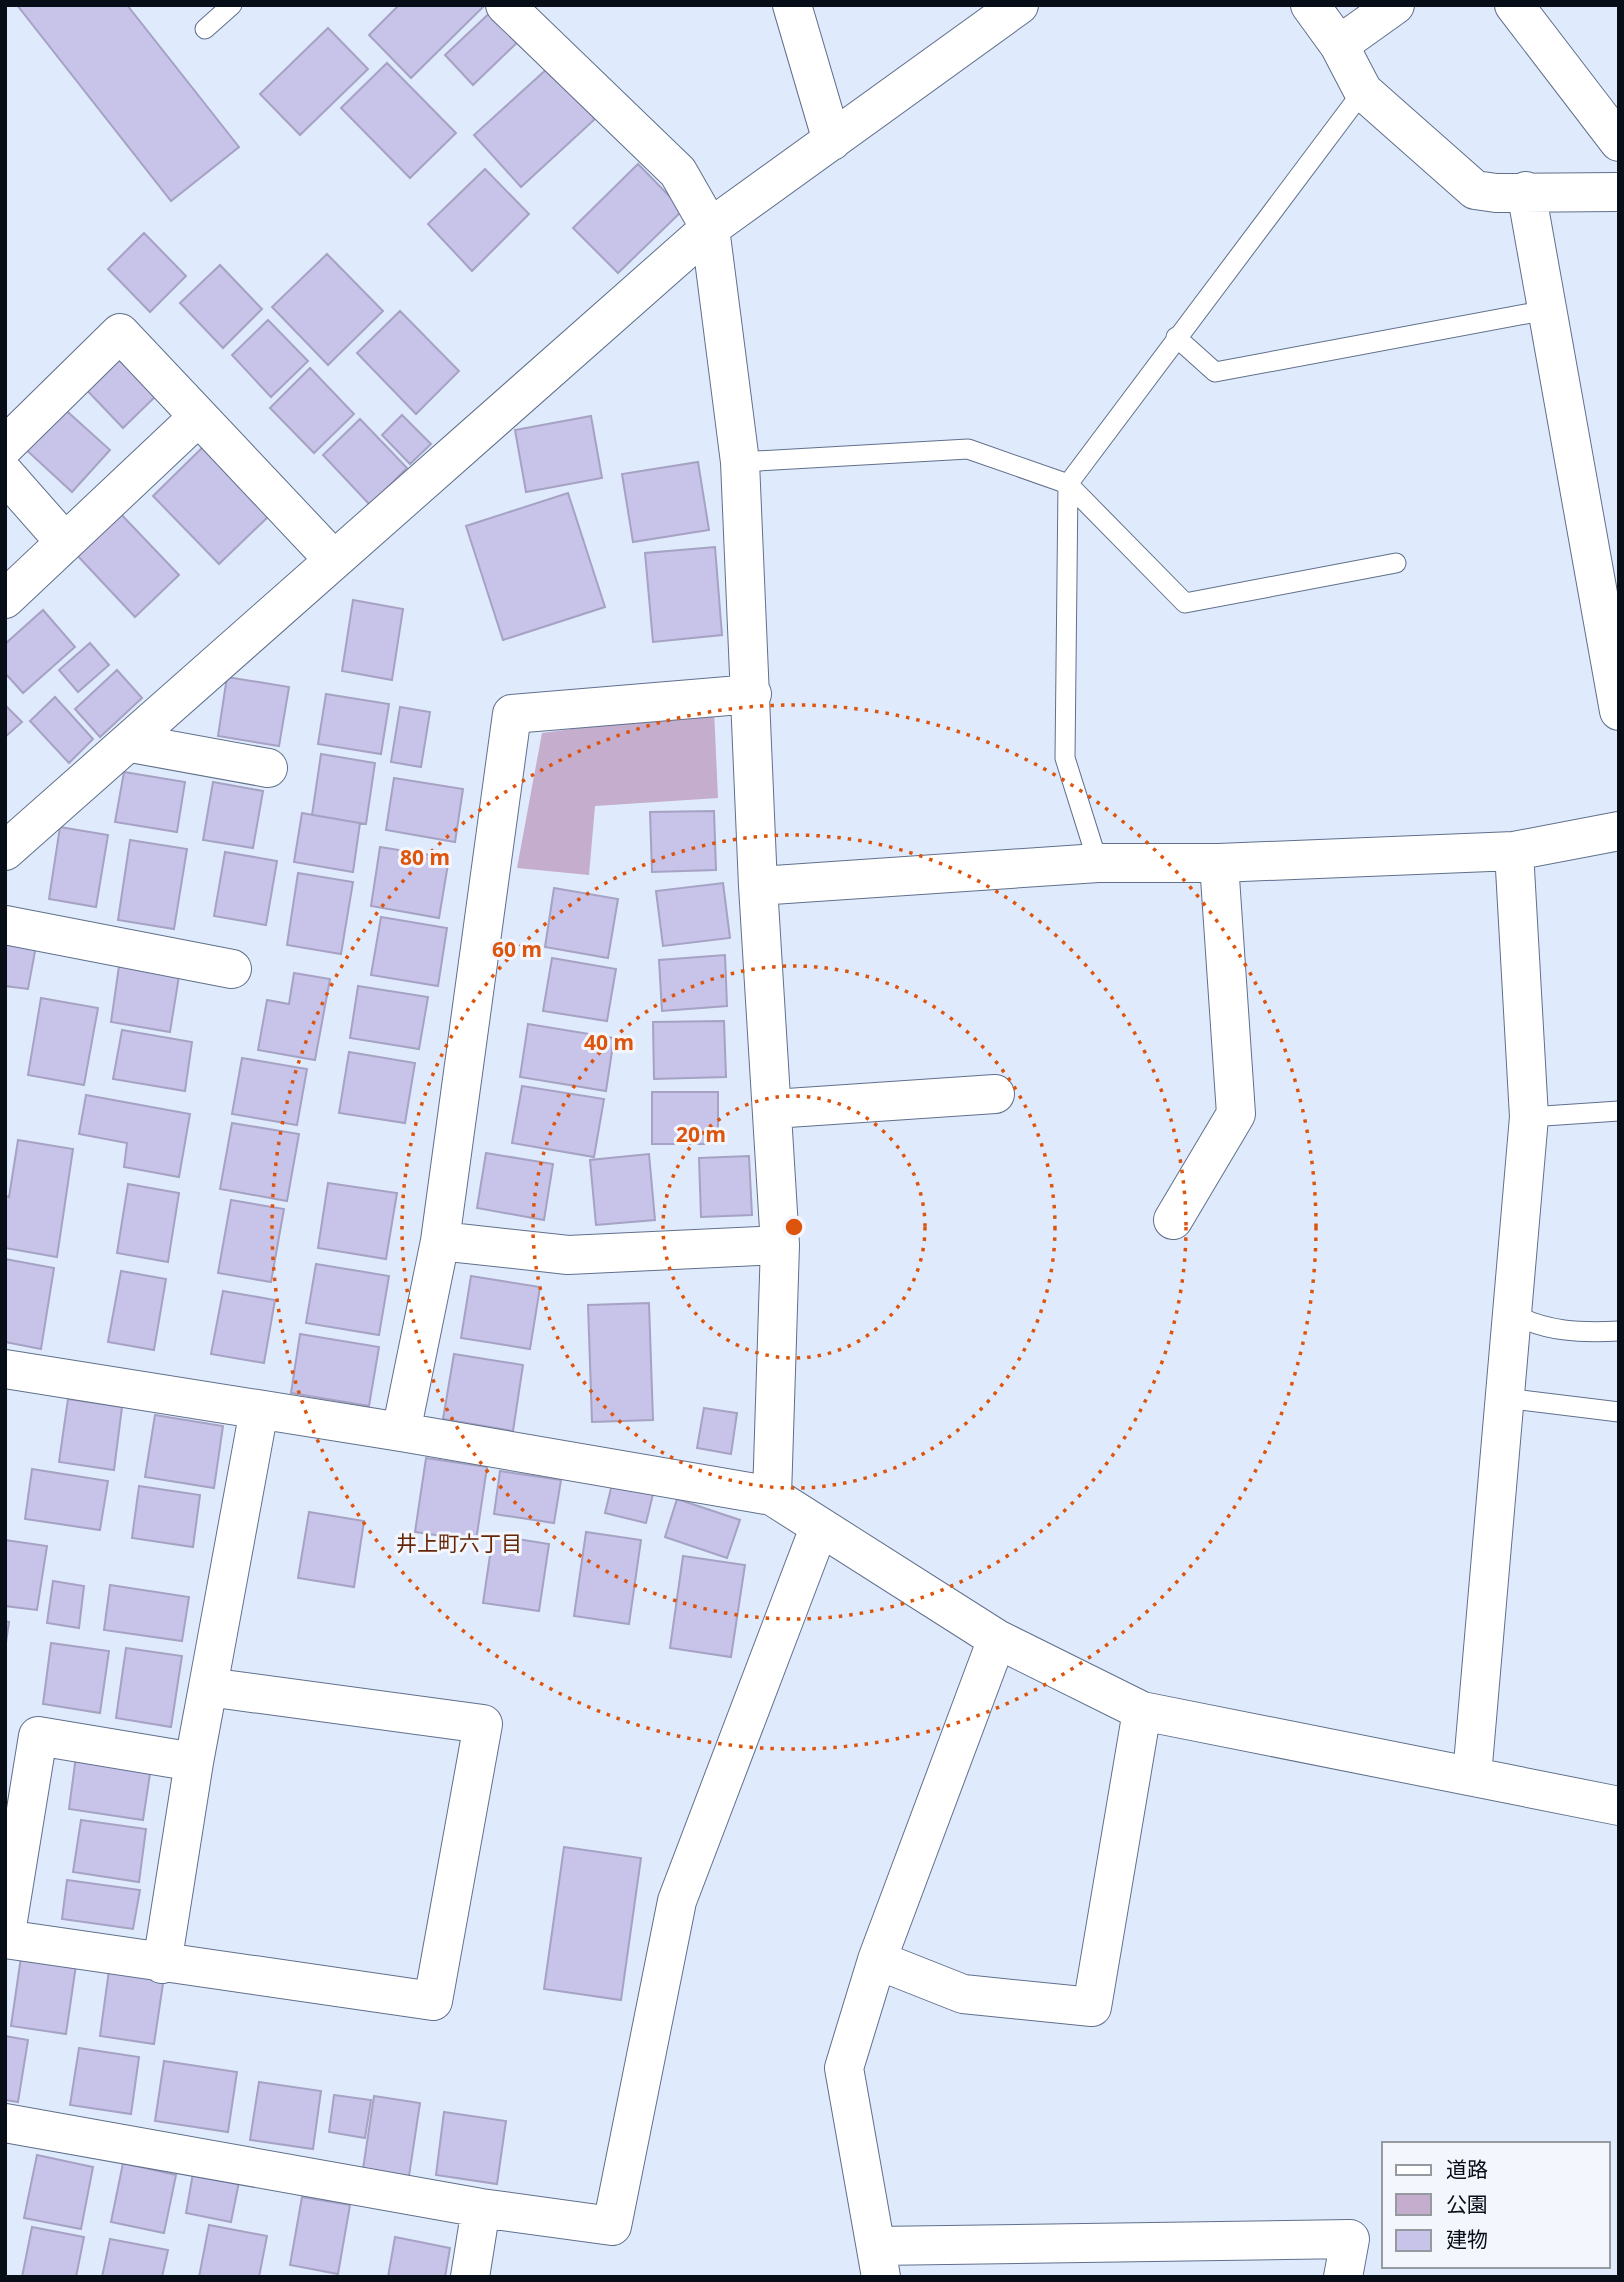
<svg xmlns="http://www.w3.org/2000/svg" width="1624" height="2282" viewBox="0 0 1624 2282" font-family="'Noto Sans','Noto Sans JP',sans-serif">
	<style>
		.green { fill: #c5adcd }
		.building { fill: #c7c3e9; stroke: #a6a2c3; stroke-width: 2 }
		.lines { fill: none; stroke-linecap: round; stroke-linejoin: round }
		.service-casing { stroke: #60708b; stroke-width: 21 }
		.minor-casing { stroke: #60708b; stroke-width: 40 }
		.service { stroke: #fff; stroke-width: 19 }
		.minor { stroke: #fff; stroke-width: 38 }
		.ring { fill: none; stroke: #dd550d; stroke-width: 3.5; stroke-dasharray: 3.5 7 }
		.labels { text-anchor: middle; stroke-width: 6; stroke-linejoin: round; paint-order: stroke }
		.neighbourhood-label { font-size: 21px; fill: #652607; stroke: #f3f7fd }
		.centre { fill: #dd550d; stroke: #f3f7fd; stroke-width: 3.5 }
		.ring-label { font-size: 21px; text-anchor: middle; font-weight: bold; fill: #dd550d; stroke: #f3f7fd; stroke-width: 6; stroke-linejoin: round; paint-order: stroke }
	</style>
	<rect width="100%" height="100%" fill="#dfeafd"/>
	<path class="green" d="M714,710L718,798L595,806L589,875L517,868L542,733Z"/>
	<path class="building" d="M17,5H127L239,147L171,201Z
		M399,5H483L484,6L411,78L369,35Z
		M496,7L524,36L473,85L445,55Z
		M328,28L368,69L300,135L260,94Z
		M387,63L456,133L410,178L341,108Z
		M549,67L595,119L521,187L474,135Z
		M638,164L683,210L618,273L573,228Z
		M485,169L529,214L472,271L428,224Z
		M144,233L186,276L150,312L108,269Z
		M327,254L383,311L328,365L272,307Z
		M220,265L262,309L223,348L180,303Z
		M400,311L459,371L416,414L357,353Z
		M268,320L308,361L271,397L232,355Z
		M118,347L161,391L123,428L80,383Z
		M310,368L354,414L314,453L270,408Z
		M59,404L110,450L72,492L21,445Z
		M402,415L431,444L410,464L382,435Z
		M591,416L602,478L526,492L515,430Z
		M360,419L407,468L370,505L323,455Z
		M204,446L270,515L219,564L153,496Z
		M698,462L709,530L633,542L622,474Z
		M568,493L605,607L503,640L466,526Z
		M117,510L179,575L135,617L74,552Z
		M715,547L722,635L653,642L645,553Z
		M353,600L403,609L392,680L342,671Z
		M43,610L75,647L23,693L5,673V644Z
		M90,643L109,665L78,692L59,670Z
		M117,670L142,698L100,737L75,709Z
		M227,677L289,687L279,746L218,736Z
		M326,694L389,704L381,754L318,744Z
		M55,697L93,739L69,763L30,721Z
		M5,705L22,722L5,737Z
		M400,707L430,712L421,767L391,762Z
		M321,754L375,763L366,824L312,815Z
		M124,772L185,782L177,832L115,822Z
		M394,778L463,789L455,842L386,830Z
		M213,782L263,791L253,848L203,840Z
		M714,811L716,870L652,872L650,812Z
		M302,813L360,823L353,872L294,862Z
		M60,827L108,835L96,907L49,899Z
		M130,840L187,849L174,929L118,920Z
		M380,847L449,858L439,918L371,906Z
		M225,852L277,861L266,925L214,916Z
		M298,873L353,882L341,954L287,945Z
		M723,883L730,938L663,946L656,891Z
		M554,888L618,899L608,958L545,947Z
		M381,917L447,928L438,986L371,975Z
		M5,941L36,946L28,989L5,986Z
		M725,955L727,1006L662,1011L659,960Z
		M552,958L616,969L607,1021L543,1011Z
		M119,966L179,976L170,1032L111,1022Z
		M294,973L330,979L315,1060L258,1050L267,1000L289,1004Z
		M358,986L428,997L419,1049L350,1038Z
		M41,998L98,1008L84,1085L28,1075Z
		M724,1021L726,1077L654,1079L653,1022Z
		M528,1024L614,1038L606,1091L520,1077Z
		M122,1030L192,1042L185,1091L113,1079Z
		M349,1052L415,1063L405,1123L339,1113Z
		M242,1058L307,1069L297,1125L232,1114Z
		M522,1086L604,1099L594,1157L512,1143Z
		M652,1092H718V1144H652Z
		M86,1095L190,1114L179,1177L124,1167L127,1143L79,1134Z
		M232,1123L299,1134L287,1201L220,1189Z
		M18,1140L73,1149L57,1257L5,1248V1196L9,1197Z
		M486,1153L553,1164L544,1220L477,1208Z
		M649,1154L655,1220L596,1225L590,1160Z
		M749,1156L752,1215L701,1217L699,1158Z
		M328,1183L397,1193L386,1259L318,1248Z
		M128,1184L179,1193L168,1262L117,1253Z
		M231,1200L284,1209L271,1282L218,1273Z
		M5,1259L54,1268L41,1349L5,1342Z
		M316,1264L389,1276L379,1335L306,1323Z
		M121,1271L166,1279L154,1350L108,1342Z
		M471,1276L540,1287L530,1349L461,1338Z
		M223,1291L275,1300L264,1363L211,1354Z
		M649,1303L653,1420L592,1422L588,1305Z
		M300,1334L379,1347L369,1406L291,1393Z
		M454,1354L523,1365L513,1431L443,1419Z
		M68,1399L122,1407L114,1470L59,1462Z
		M704,1408L737,1413L731,1454L697,1448Z
		M155,1415L223,1426L214,1488L145,1477Z
		M426,1458L487,1467L476,1541L415,1532Z
		M32,1469L108,1481L100,1530L25,1519Z
		M500,1471L561,1480L554,1523L494,1514Z
		M613,1480L654,1490L646,1523L605,1513Z
		M139,1486L200,1495L193,1547L132,1538Z
		M677,1499L740,1520L727,1558L665,1537Z
		M309,1512L364,1521L354,1587L298,1578Z
		M586,1532L641,1540L629,1624L574,1616Z
		M493,1535L549,1544L539,1611L483,1603Z
		M5,1540L47,1546L37,1610L5,1606Z
		M683,1556L745,1565L731,1657L670,1648Z
		M53,1581L84,1586L79,1628L47,1623Z
		M110,1585L189,1597L182,1641L104,1630Z
		M5,1621L9,1622L5,1649Z
		M51,1643L109,1651L100,1713L43,1704Z
		M126,1648L182,1656L171,1727L116,1718Z
		M76,1756L151,1767L143,1820L69,1809Z
		M81,1820L146,1829L139,1882L73,1872Z
		M564,1847L641,1858L621,2000L544,1989Z
		M67,1880L140,1890L133,1929L62,1919Z
		M21,1957L76,1965L66,2034L11,2026Z
		M109,1970L164,1977L154,2044L100,2036Z
		M5,2036L28,2040L18,2102L5,2100Z
		M79,2048L139,2057L131,2114L70,2105Z
		M164,2061L237,2072L228,2132L155,2121Z
		M259,2082L321,2091L313,2149L250,2140Z
		M334,2095L371,2100L365,2138L329,2132Z
		M374,2096L420,2103L409,2176L363,2169Z
		M444,2112L506,2121L497,2184L436,2175Z
		M37,2155L93,2167L81,2229L24,2218Z
		M123,2163L176,2175L164,2233L111,2222Z
		M193,2173L239,2182L231,2222L186,2213Z
		M302,2197L350,2205L338,2274L290,2265Z
		M209,2225L267,2236L259,2277H199Z
		M32,2227L84,2237L76,2277H22Z
		M395,2237L450,2248L445,2277H388Z
		M110,2239L168,2250L162,2277H102Z"/>
	<g class="lines">
		<g class="service-casing">
			<path id="service" d="M205,29L232,5
				M1176,337L1215,372L1547,310
				M740,462L968,449L1068,484L1185,603L1396,563
				M1098,863L1065,758L1068,484L1363,91
				M1529,1117L1619,1111
				M1512,1313C1545,1332 1581,1333 1619,1331
				M1505,1398L1619,1412"/>
		</g>
		<g class="minor-casing">
			<path id="minor" d="M505,5L678,172L710,228L740,462L758,886L780,1245L772,1496
				M792,5L832,141
				M1310,5L1339,45L1363,91L1475,190L1496,193L1619,192
				M1514,5L1619,142
				M1339,45L1395,5
				M1526,191L1619,711
				M5,446L120,333L334,560
				M5,474L64,541
				M5,599L197,418
				M131,743L268,768
				M5,851L710,228L1019,5
				M758,886L1098,863H1219L1514,851L1619,831
				M5,925L232,969
				M773,1109L995,1094
				M1173,1220L1236,1114L1219,863
				M440,1241L568,1255L780,1245
				M5,1369L401,1432L772,1496L997,1639L1142,1711L1619,1806
				M401,1432L440,1241L512,714L752,694
				M208,1687L483,1724L433,2001L5,1939L38,1736L194,1762Z
				M208,1687L259,1410
				M1472,1776L1529,1117L1514,851
				M877,1960L963,1994L1092,2007L1142,1711
				M162,1964L194,1762
				M5,2123L481,2208L612,2226L677,1901L819,1528
				M876,2246L1350,2239L1343,2277
				M470,2277L481,2208
				M881,2277L844,2068L877,1960L997,1639"/>
		</g>
		<use href="#service" class="service"/>
		<use href="#minor" class="minor"/>
	</g>
	<g class="ring">
		<circle cx="794" cy="1227" r="131"/>
		<circle cx="794" cy="1227" r="261"/>
		<circle cx="794" cy="1227" r="392"/>
		<circle cx="794" cy="1227" r="522"/>
	</g>
	<g class="labels">
		<g class="neighbourhood-label">
			<text x="459" y="1551">井上町六丁目</text>
		</g>
	</g>
	<circle cx="794" cy="1227" r="10" class="centre"/>
	<g class="ring-label">
		<text x="425" y="865">80 m</text>
		<text x="517" y="957">60 m</text>
		<text x="609" y="1050">40 m</text>
		<text x="701" y="1142">20 m</text>
	</g>
	<rect width="1624" height="2282" fill="none" stroke="#080e18" stroke-width="14"/>
	<rect x="1382" y="2142" width="228" height="126" fill="#f3f7fd" stroke="#959aa1" stroke-width="2"/>
	<rect x="1396" y="2165" width="35" height="10" fill="#ffffff" stroke="#959aa1" stroke-width="2"/>
	<text x="1446" y="2177" font-size="21" fill="#080e18">道路</text>
	<rect x="1396" y="2194" width="35" height="21" fill="#c5adcd" stroke="#959aa1" stroke-width="2"/>
	<text x="1446" y="2212" font-size="21" fill="#080e18">公園</text>
	<rect x="1396" y="2230" width="35" height="21" fill="#c7c3e9" stroke="#959aa1" stroke-width="2"/>
	<text x="1446" y="2247" font-size="21" fill="#080e18">建物</text>
</svg>
